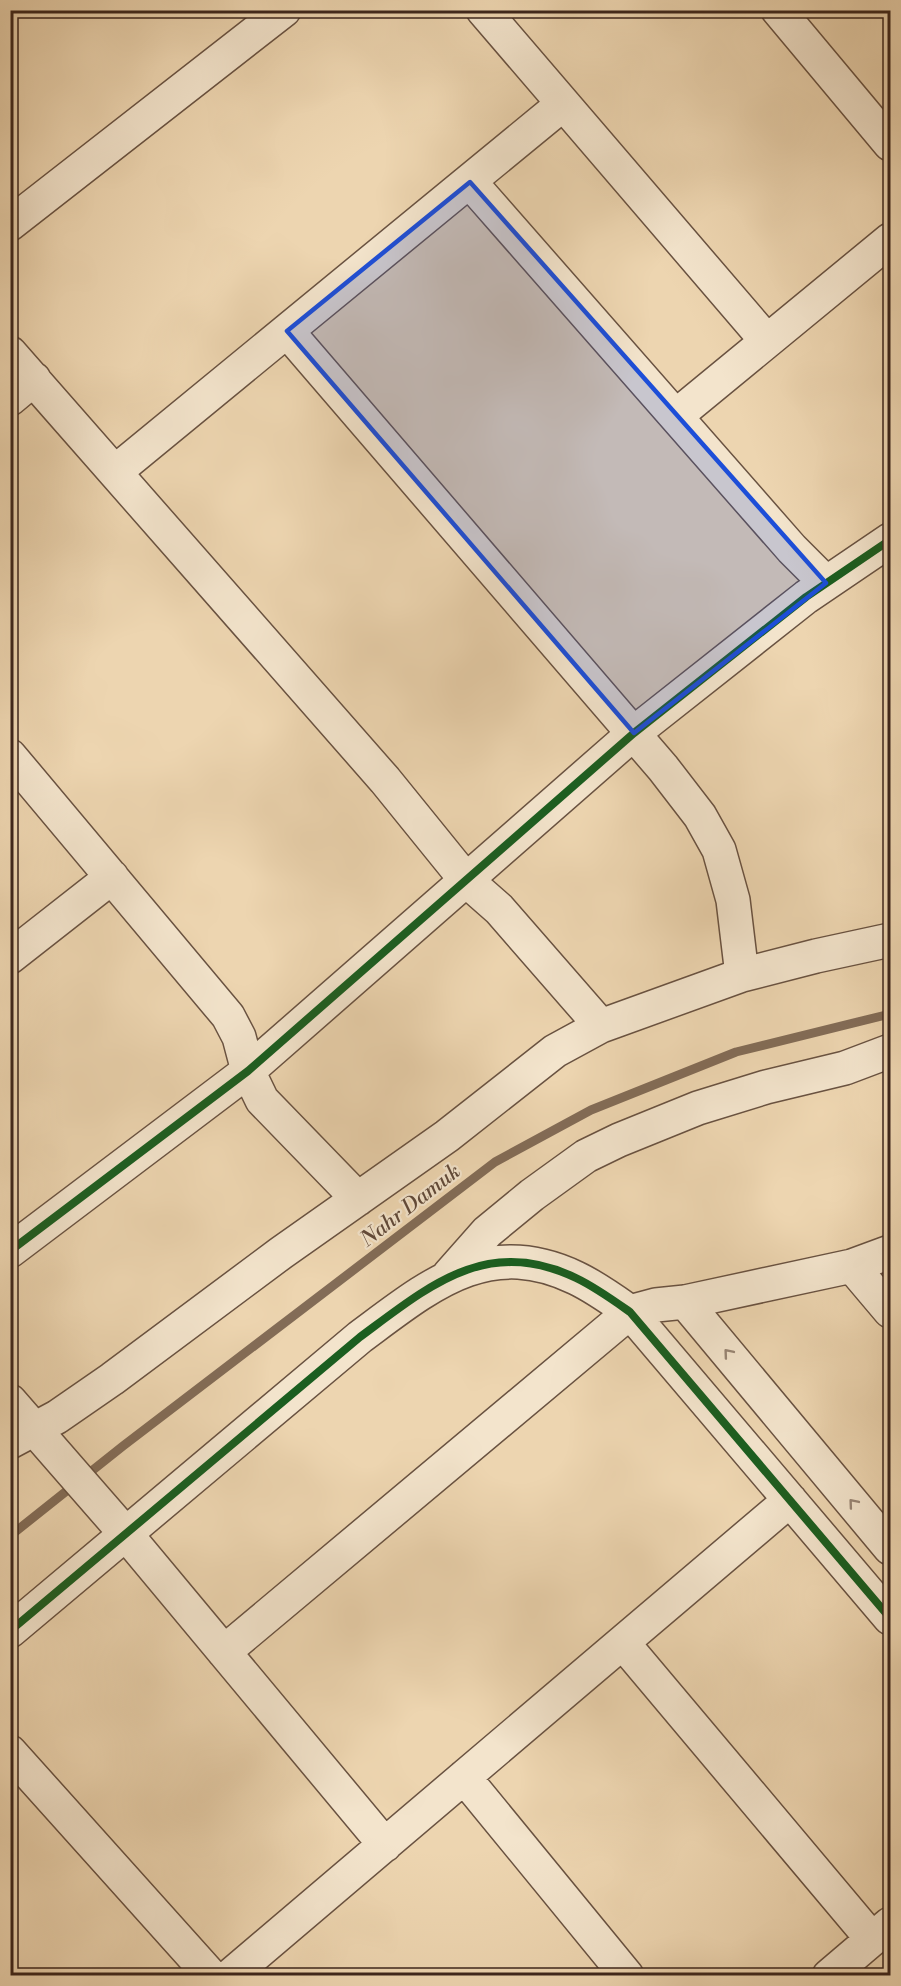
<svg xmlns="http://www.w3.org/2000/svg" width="901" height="1986" viewBox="0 0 901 1986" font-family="'Libre Bodoni',serif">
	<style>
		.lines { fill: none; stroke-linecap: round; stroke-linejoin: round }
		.stream { stroke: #836c57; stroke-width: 9 }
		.minor-casing { stroke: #695241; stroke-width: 36 }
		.minor { stroke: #f3e4cc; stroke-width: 33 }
		.cycleway-casing { stroke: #f3e4cc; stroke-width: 11 }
		.cycleway { stroke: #1b5e20; stroke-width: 8 }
		.oneway { stroke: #988574 }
		.marked { fill: #1d4ed8; fill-opacity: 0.2; stroke: #1d4ed8; stroke-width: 4.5; stroke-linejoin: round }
		.labels { text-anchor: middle; stroke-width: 4.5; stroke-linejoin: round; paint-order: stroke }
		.water-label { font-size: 21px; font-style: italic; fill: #604939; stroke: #f3e4cc }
	</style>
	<rect width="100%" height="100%" fill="#edd5b0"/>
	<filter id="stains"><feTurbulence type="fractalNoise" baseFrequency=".00333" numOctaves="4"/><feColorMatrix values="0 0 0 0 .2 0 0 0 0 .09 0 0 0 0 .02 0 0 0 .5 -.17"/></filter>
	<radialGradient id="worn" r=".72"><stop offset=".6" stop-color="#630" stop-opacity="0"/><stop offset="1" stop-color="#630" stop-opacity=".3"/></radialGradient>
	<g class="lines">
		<path class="stream" d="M10,1536L123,1446L495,1162L591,1110L736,1052L890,1014"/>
		<g class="minor-casing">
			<path id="minor" d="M483,10L766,340
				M778,10L890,144
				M470,182L792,549L826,583
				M10,224L284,10
				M287,331L663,768L700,816L719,850L733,900L742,975
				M10,353L385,780L466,880L499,909L601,1026
				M10,399L34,379
				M676,416L890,240
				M115,472L563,104
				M10,756L228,1016L239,1037L248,1071L262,1100L358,1199
				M10,957L112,877
				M10,1251L248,1071L634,733L806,597L890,540
				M852,1266L890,1311
				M449,1275L487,1232L532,1195L586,1156L619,1140L698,1108L766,1087L845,1068L890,1051
				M685,1302L890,1548
				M10,1401L125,1533L385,1845
				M10,1442L57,1417L112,1379L281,1253L447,1136L555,1051L601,1026L742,975L816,956L890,940
				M10,1631L360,1337C429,1286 487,1235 576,1278C595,1287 613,1300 630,1312L890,1618
				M623,1643L872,1939
				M224,1652L630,1312L656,1305L685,1302L852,1266L890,1252
				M10,1752L211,1976
				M464,1777L627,1976
				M230,1976L790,1500
				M829,1976L890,1924"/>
		</g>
		<use href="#minor" class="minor"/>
		<g class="cycleway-casing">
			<path id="cycleway" d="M10,1251L248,1071L634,733L806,597L890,540
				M10,1631L360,1337C429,1286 487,1235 576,1278C595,1287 613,1300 630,1312L890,1618"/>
		</g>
		<use href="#cycleway" class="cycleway"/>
	</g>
	<defs><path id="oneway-chevron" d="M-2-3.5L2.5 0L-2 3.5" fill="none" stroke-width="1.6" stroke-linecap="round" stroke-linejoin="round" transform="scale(1.5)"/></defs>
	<g class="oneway">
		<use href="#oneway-chevron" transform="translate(728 1353) rotate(-130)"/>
		<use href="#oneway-chevron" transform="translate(853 1503) rotate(-130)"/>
	</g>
	<path class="marked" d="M470,182L826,583L634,733L287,331Z"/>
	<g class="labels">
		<g class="water-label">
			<text transform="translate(410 1205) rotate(-38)" y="7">Nahr Damuk</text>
		</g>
	</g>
	<rect width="901" height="1986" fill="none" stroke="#edd5b0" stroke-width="36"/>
	<rect x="12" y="12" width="877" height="1962" fill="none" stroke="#3d261c" stroke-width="3"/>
	<rect x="18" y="18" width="865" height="1950" fill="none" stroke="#3d261c" stroke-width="1.5"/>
	<rect width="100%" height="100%" filter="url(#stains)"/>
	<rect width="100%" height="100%" fill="url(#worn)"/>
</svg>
